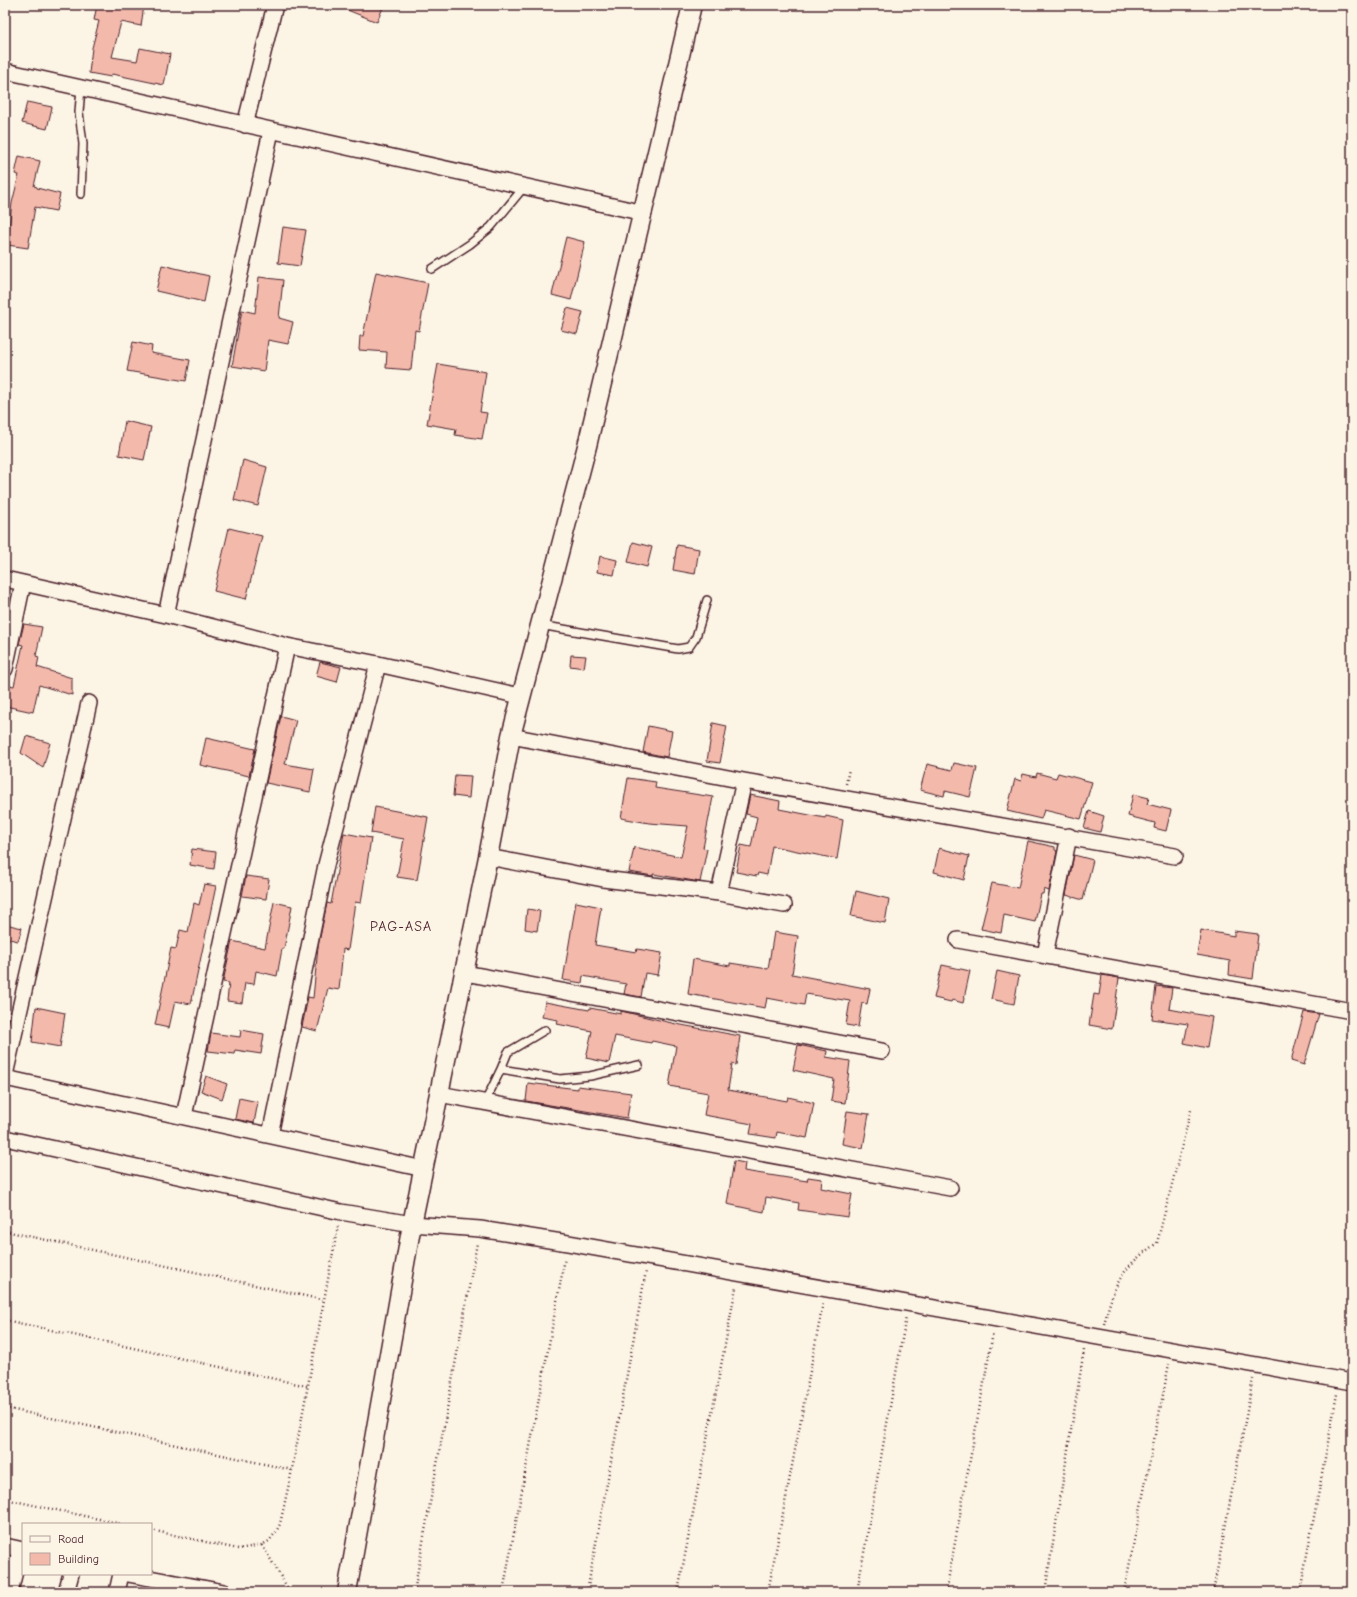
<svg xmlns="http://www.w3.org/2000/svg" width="1357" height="1597" viewBox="0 0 1357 1597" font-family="'Comic Neue',sans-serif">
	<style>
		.building { fill: #f3baac; stroke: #4a1f2b }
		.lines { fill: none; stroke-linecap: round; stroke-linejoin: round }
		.service-casing { stroke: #4a1f2b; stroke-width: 10 }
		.minor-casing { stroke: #4a1f2b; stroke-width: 18 }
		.tertiary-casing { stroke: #4a1f2b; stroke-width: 21 }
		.path { stroke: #4a1f2b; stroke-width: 2.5; stroke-dasharray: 1 3; stroke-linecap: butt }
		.service { stroke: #fcf5e5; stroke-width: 7 }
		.minor { stroke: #fcf5e5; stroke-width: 15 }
		.tertiary { stroke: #fcf5e5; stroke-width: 18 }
		.labels { text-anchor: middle; stroke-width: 4; stroke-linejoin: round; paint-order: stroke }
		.quarter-label { font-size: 14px; letter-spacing: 1px; fill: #4a1f2b; stroke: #fcf5e5 }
	</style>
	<rect width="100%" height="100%" fill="#fcf5e5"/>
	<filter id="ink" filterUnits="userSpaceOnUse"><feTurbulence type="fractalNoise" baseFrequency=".025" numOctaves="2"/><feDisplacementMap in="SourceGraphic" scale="8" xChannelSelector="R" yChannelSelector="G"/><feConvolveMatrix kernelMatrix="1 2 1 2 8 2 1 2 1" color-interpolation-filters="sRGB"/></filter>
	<g filter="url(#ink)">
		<path class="building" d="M97,5H144L141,26L121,22L112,57L137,61L140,48L170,54L164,85L112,74L111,77L89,73L92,48L99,21L94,20Z
			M335,5H384L377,22Z
			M27,102L52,107L47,129L22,123Z
			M19,156L40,161L34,186L37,187V188L60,194L56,211L35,207L28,248L7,245L12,203L19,175L15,174Z
			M283,227L306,230L300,266L278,263Z
			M566,237L585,242L571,300L552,295Z
			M162,265L209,276L204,302L156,291Z
			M376,272L428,283L419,331L415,330L411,370L386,368L387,352L359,350L360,336H363Z
			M259,277L283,280L279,318L293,322L288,344L268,340L264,371L232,366L242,310L255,313Z
			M567,308L583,312L577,334L561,330Z
			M133,342L152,346L151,353L190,360L186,381L127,371Z
			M438,364L486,372L480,412L487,413L482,439L455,435L456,429L427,424Z
			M125,421L151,427L144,460L119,455Z
			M243,460L267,467L258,506L234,500Z
			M229,528L262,536L246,599L214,591Z
			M633,542L652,547L647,567L628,562Z
			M677,545L699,549L695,574L673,570Z
			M600,556L617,560L614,575L597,572Z
			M24,624L42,627L36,656L39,657L37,667L72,678V695L39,685L33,712L5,706L9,685L14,686L23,645L19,644Z
			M571,655L586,656L584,668L570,666Z
			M320,662L341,667L337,682L316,676Z
			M281,716L296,720L285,764L314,769L310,792L266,783Z
			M713,723L727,726L720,763L707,761Z
			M648,726L672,731L667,757L643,752Z
			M26,736L50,743L43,768L21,753Z
			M206,738L255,749L249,776L200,765Z
			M954,763L977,768L970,797L945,791L944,796L920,790L927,764L952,770Z
			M1037,773L1056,778L1058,773L1092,782L1081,819L1044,810L1041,819L1007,811L1015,779L1021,781L1023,774L1036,777Z
			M455,775L471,776L469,798L453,796Z
			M628,778L656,782L655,788L713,797L703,848L707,849L700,882L653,874V876L629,872L634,847L681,857L688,826L649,823L621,818Z
			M1133,794L1149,798L1147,804L1171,810L1166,831L1154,828L1155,823L1128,816Z
			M750,795L780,801L779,809L825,818L826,816L843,820L837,859L772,846L767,875L758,873L757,876L736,872L741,845L751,847L757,817L746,814Z
			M375,807L428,817L417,880L397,877L404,839L371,833Z
			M1089,811L1104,816L1100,832L1084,828Z
			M344,833L371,838L361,903L355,902L348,950L343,949L339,990L328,988L317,1031L302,1027L308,997L313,998L318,947L327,903L331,904Z
			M1028,841L1055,847V850L1057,851L1049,891L1044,889L1043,894H1041L1035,922L1004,915L1001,933L981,929L992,883L1018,888Z
			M939,848L969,856L964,880L934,872Z
			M192,849L216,852L214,869L190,865Z
			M1074,855L1093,860L1083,900L1066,895Z
			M246,876L269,879L266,899L242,896Z
			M204,884L216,886L191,1004L175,1001L169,1028L155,1025L171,948L176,949L180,930L188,932L194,903L199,905Z
			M856,891L889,899L885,923L851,916Z
			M274,902L292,906L284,949H282L277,976L256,971L254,984L245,983L242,1003L227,1001L229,983L223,982L232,941L265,948Z
			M576,902L601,907L595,945L636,952L637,949L662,953L658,975L645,973L641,997L624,994L626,984L583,976L582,983L563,980Z
			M527,909L540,911L537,931L525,929Z
			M5,924L22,928L18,941L5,938Z
			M1201,930L1234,936V931L1258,934L1253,979L1229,975L1230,961L1197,955Z
			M774,932L798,936L792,974L870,989L867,1004L862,1003L858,1027L846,1025L850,1001L806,994L804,1005L767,998L765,1008L688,994L693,959L730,966V963L768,969Z
			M942,965L970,971L963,1003L952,1000L951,1002L934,998Z
			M997,971L1019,976L1014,1004L991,999Z
			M1102,975L1119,978L1112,1029L1089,1025L1094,994L1099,995Z
			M1156,986L1172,988L1169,1009L1212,1017L1207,1048L1184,1043L1188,1024L1152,1019Z
			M545,1002L589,1010L590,1008L621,1014V1011L676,1024L740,1036L736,1065L732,1064L728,1090L787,1101L788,1097L814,1103L807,1138L777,1132L776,1138L750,1134L752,1124L704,1115L708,1093L669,1086L676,1046L652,1041L651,1043L615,1036L609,1063L586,1058L592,1031L557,1024L558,1020L542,1017Z
			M36,1007L65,1013L60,1047L32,1042Z
			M1304,1012L1319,1014L1304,1065L1291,1061Z
			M241,1030L264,1034L261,1054L235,1050L234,1054L208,1051L211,1033L240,1037Z
			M798,1045L827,1051L826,1057L850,1061L845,1103L831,1101L834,1079L793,1070Z
			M206,1076L227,1084L222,1099L201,1091Z
			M528,1083L578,1089V1086L631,1093L627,1118L526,1101Z
			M239,1098L258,1102L254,1123L235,1119Z
			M847,1111L869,1114L863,1148L842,1144Z
			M734,1161L745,1163L744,1171L807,1181L808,1177L822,1179L821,1188L852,1194L848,1217L798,1210L799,1203L766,1197L764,1212L727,1204Z"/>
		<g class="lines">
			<g class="service-casing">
				<path id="service" d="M81,88L79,112L83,144L81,194
					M432,269L470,244L491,227L524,187
					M540,625L678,649L689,647L696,637L707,600
					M501,1069L508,1052L545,1030
					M485,1102L501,1069L560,1079L590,1076L639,1065"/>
			</g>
			<g class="minor-casing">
				<path id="minor" d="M5,71L644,213
					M245,125L275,5
					M5,579L166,615L287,646L378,664L520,696
					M166,615L271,131
					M5,669L23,583
					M511,736L744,781L1175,856
					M488,857L603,879L719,893L784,905
					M719,893L744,781
					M958,940L1352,1011
					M1045,955L1069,836
					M465,973L882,1051
					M5,1075L89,703
					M5,1078L424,1169
					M439,1094L950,1188
					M184,1116L287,646
					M270,1135L326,865L378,664
					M5,1138L341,1212L412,1224L480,1229L568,1243L1352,1382
					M5,1546L23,1550
					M128,1574L224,1592
					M10,1592L20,1550
					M66,1592L71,1574
					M117,1592L121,1574"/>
			</g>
			<g class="tertiary-casing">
				<path id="tertiary" d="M347,1592L412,1224L488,857L511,736L587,446L692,5"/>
			</g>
			<path class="path" d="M846,784L849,769
				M5,1231L324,1300
				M5,1320L307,1386
				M1104,1324C1115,1282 1121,1268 1157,1243L1191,1110
				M5,1408L292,1470
				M5,1499L122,1524
				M151,1530L238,1549L262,1545L269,1541L276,1532L280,1524L292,1470L338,1226
				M262,1545L290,1592
				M414,1592L477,1243
				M503,1592L565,1258
				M587,1592L646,1271
				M678,1592L736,1287
				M768,1592L823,1303
				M857,1592L906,1317
				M946,1592L993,1333
				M1045,1592L1084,1350
				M1124,1592L1169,1364
				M1213,1592L1253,1379
				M1300,1592L1337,1394"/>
			<use href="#service" class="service"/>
			<use href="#minor" class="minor"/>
			<use href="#tertiary" class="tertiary"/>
		</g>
	</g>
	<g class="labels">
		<g class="quarter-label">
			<text x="401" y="931">PAG-ASA</text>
		</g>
	</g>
	<rect width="1357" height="1597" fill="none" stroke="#fcf5e5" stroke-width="20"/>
	<rect x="10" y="10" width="1337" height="1577" fill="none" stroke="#4a1f2b" stroke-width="1.5" filter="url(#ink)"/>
	<rect x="22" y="1523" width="130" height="52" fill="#fcf5e5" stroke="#b59f9b"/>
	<rect x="30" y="1536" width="20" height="6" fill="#fcf5e5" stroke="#b59f9b"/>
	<text x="58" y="1543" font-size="12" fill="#4a1f2b">Road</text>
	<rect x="30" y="1553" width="20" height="12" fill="#f3baac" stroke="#b59f9b"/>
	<text x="58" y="1563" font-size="12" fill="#4a1f2b">Building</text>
</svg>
